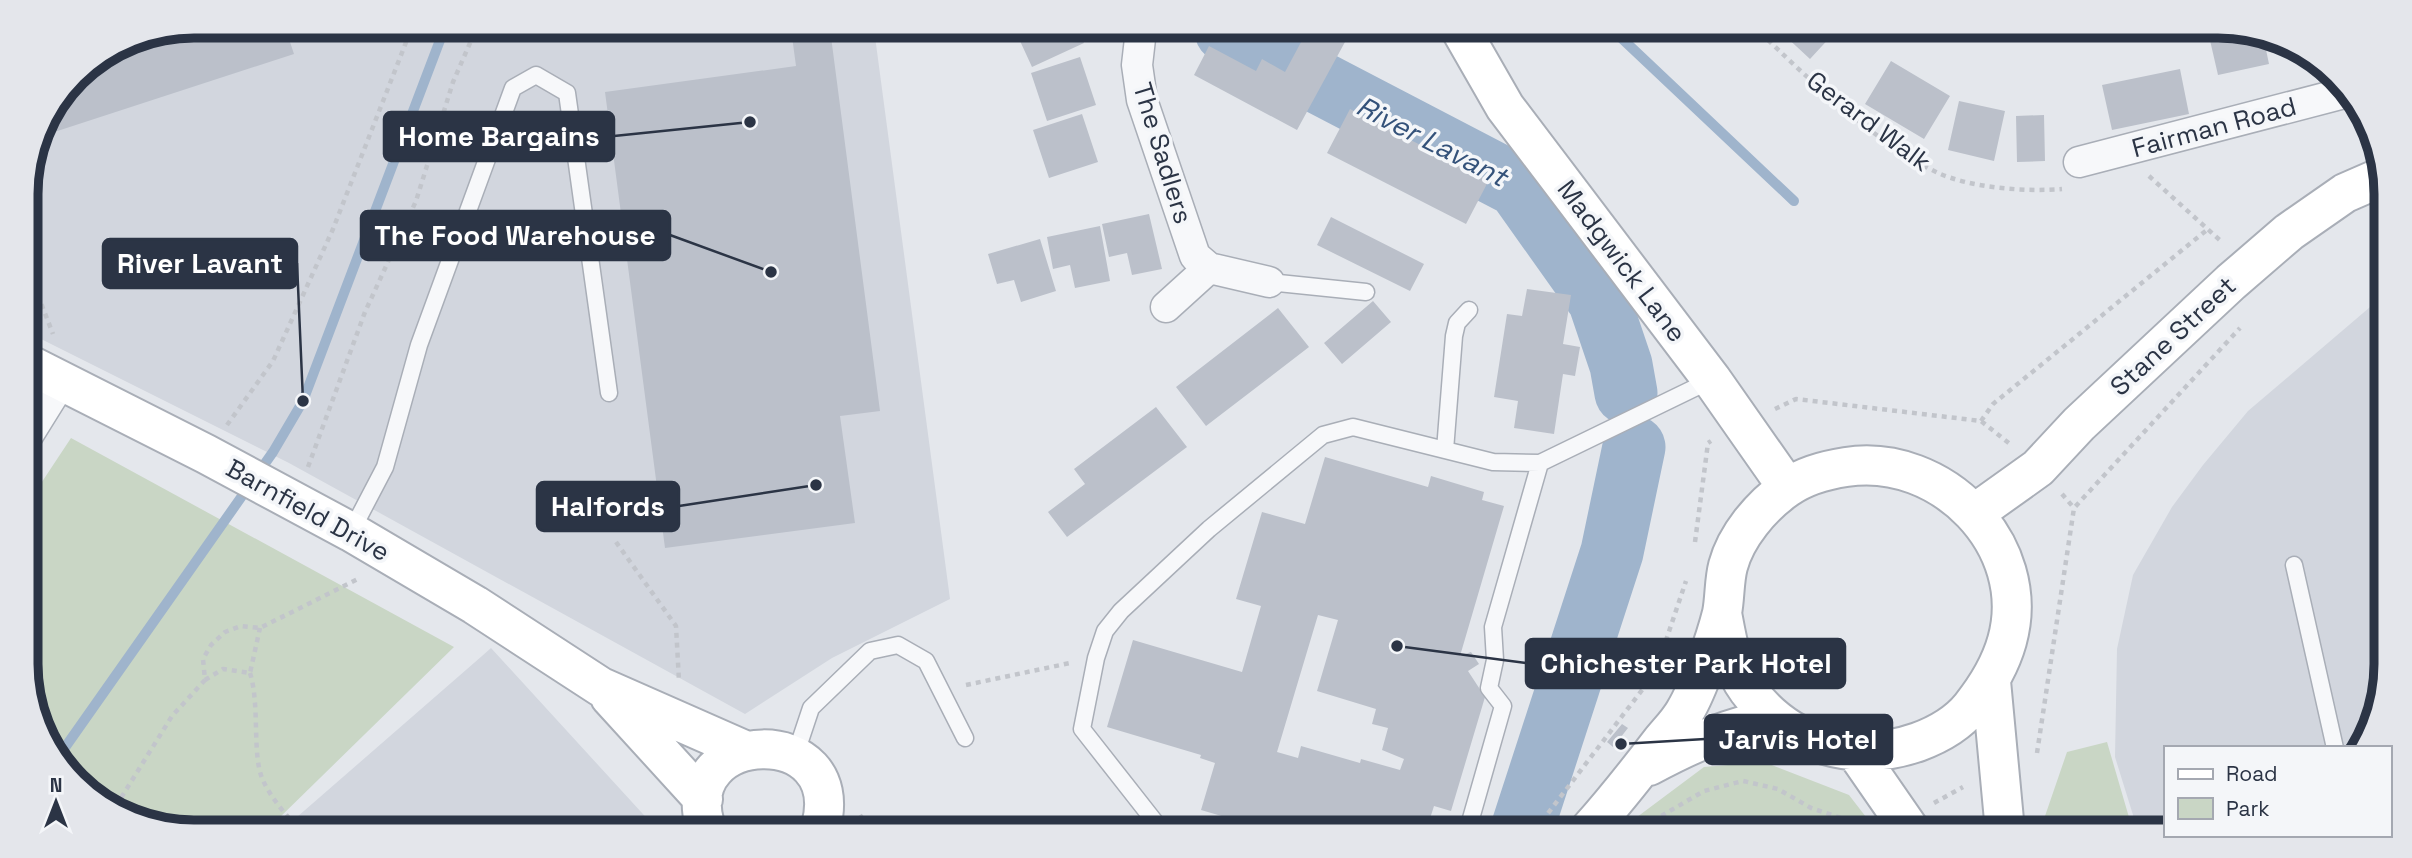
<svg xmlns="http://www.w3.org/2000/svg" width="2412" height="858" viewBox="0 0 2412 858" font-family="'Space Grotesk',sans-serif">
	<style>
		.built { fill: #d2d6de }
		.green { fill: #c9d6c5 }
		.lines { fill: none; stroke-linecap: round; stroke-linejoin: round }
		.stream { stroke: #9fb4cc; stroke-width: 10 }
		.river { stroke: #9fb4cc; stroke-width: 63 }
		.building { fill: #bbc0ca; fill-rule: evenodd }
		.lane-casing { stroke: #a9aeb7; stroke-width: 19 }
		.street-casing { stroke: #a9aeb7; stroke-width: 33 }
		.secondary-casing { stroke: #a9aeb7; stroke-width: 42 }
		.path { stroke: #c2c5cb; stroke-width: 4.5; stroke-dasharray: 5 5; stroke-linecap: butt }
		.lane { stroke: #f7f8fa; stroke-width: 16 }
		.street { stroke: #f7f8fa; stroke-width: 30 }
		.secondary { stroke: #fff; stroke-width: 38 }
		.labels { text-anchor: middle; stroke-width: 7; stroke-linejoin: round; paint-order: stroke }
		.street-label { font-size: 26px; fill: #2b3445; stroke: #f4f6f9 }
		.water-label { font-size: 28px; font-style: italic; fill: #34527a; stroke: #f4f6f9 }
		.rim { fill: none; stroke: #2b3445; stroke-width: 9 }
		.leader { fill: none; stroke: #2b3445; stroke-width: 2.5 }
		.callout-dot { fill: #2b3445; stroke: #f4f6f9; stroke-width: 2.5 }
		.callout { fill: #2b3445; stroke: #2b3445; stroke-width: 2.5 }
		.callout-label { font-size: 28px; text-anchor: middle; font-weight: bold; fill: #fff }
	</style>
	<rect width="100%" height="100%" fill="#e4e7ec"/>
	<path class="built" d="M195,26L874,29L950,599L832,658L745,714L289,463L27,332V183L43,121L83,68L131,39Z
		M2383,296L2377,717L2355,748H2165V831H2138L2115,757L2117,649L2133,575L2172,507L2203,465L2248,411Z
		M491,648L653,825L289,824L482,656Z"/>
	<path class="green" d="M71,438L454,647L274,823H141L68,775L29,696L28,503Z
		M2107,742L2133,831H2045L2044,819L2067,752Z
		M1764,762L1849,795L1876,830L1621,829L1704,767Z"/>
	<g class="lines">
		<path class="stream" d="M1615,32L1794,201
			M59,756L273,452L303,401L445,27"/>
		<path class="river" d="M1226,31L1288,66
			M1322,84L1518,186L1599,300L1621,365L1626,393
			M1522,829L1612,552L1634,447"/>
	</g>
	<path class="building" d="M195,26L285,27L294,54L39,137L43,121L83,68L131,39Z
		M791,29H830L880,411L840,416L855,523L665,548L605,92L796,66Z
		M1015,30H1077L1084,43L1032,67Z
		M1307,31H1351L1297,130L1194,75L1209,46L1256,71L1262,59L1285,72Z
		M1782,33H1834L1810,59Z
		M2216,35H2263L2269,64L2218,75L2209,36Z
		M1080,57L1096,105L1047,121L1031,73Z
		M1891,61L1950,96L1924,139L1865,104Z
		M2180,69L2189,114L2112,130L2102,85Z
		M1959,101L2005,111L1994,161L1948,150Z
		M1350,109L1489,180L1466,224L1327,153Z
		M1082,114L1098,162L1049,178L1033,130Z
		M2044,115L2045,161L2017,162L2016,116Z
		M1149,214L1162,269L1132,275L1127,253L1109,257L1102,224Z
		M1331,217L1424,264L1410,291L1317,245Z
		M1100,226L1110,281L1075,288L1070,265L1053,269L1047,237Z
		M1040,239L1056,291L1021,302L1014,280L997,284L988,254Z
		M1527,289L1571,295L1563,344L1580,347L1575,376L1563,374L1554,434L1514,428L1518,401L1494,397L1507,314L1522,316Z
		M1373,301L1391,322L1342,364L1324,343Z
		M1278,308L1309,347L1206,426L1176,387Z
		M1156,407L1187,447L1067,537L1048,512L1085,484L1074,469Z
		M1325,457L1428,487L1431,476L1484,492L1482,500L1504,506L1460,656L1471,652L1479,664L1468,671L1485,697L1451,811L1434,806L1427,828L1259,827L1201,810L1215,763L1200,758L1201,755L1107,727L1133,640L1242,672L1261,606L1236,599L1262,512L1305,524ZM1318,615L1338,620L1317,691L1376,709L1372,724L1388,728L1382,750L1404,759L1400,770L1361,759L1360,763L1301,746L1298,758L1277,752Z
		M1622,724L1628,728L1613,747L1607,742Z"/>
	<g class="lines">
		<g class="lane-casing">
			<path id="lane" d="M1269,282L1366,292
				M1445,450L1454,336L1457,323L1469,310
				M351,532L385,467L419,345L513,88L536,75L567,93L609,393
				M2294,565L2335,748
				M795,756L811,708L870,651L898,645L926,661L965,738
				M1159,827L1082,729L1096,658L1105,631L1121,611L1209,529L1323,435L1353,427L1493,462L1540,463L1711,380
				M1463,828L1470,822L1503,706L1489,688L1495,660L1493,627L1540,463"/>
		</g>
		<g class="street-casing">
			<path id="street" d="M1141,30L1137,65L1142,100L1195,256L1209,268L1269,282
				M2079,162L2348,92
				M1166,307L1209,268
				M28,435L61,382"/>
		</g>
		<g class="secondary-casing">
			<path id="secondary" d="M1462,32L1505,107L1712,380L1787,487
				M28,364L206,454L351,532L475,605L601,687L744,750
				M1975,513L2038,468L2079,424L2231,282L2289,232L2345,193L2384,176
				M1991,681L2005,831
				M610,697L703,799
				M1856,752L1910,830
				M1649,766C1690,744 1728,727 1773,719
				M705,825C676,727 849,721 821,826
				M1590,829C1615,801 1637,773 1660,743C1668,733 1679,722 1685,711C1698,690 1716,637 1722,613C1725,598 1724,581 1728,566C1736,536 1761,506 1787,488C1804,476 1826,470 1846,467C1941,452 2034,545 2007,641C2000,666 1987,687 1971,707C1958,723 1937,735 1918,742C1855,764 1788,745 1748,690C1731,667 1727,640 1722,613"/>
		</g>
		<path class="path" d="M1761,33C1808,79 1876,143 1936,172C1970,188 2025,192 2062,189
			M2149,176L2223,243
			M27,267L53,334
			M1775,409L1796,399L1981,421L2010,444
			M1981,421L1993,404L2208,229
			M227,425L273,361L333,229L412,27
			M308,467L365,312L416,201L453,82L477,27
			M2062,494L2074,508
			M616,542L676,626L679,681
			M1695,542L1708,443L1711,441
			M250,673C260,705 252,753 262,778C269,795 282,810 294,824
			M205,680L223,669L250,673L260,628
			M966,685L1070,663
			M2037,753L2074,508L2240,328
			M1934,803L1963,787
			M116,806L172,716L205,680L203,659L211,645L225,632L241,626L260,628L358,579
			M860,815L868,826
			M1644,826L1704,791L1743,781L1778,789L1811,808L1862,825
			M1536,829L1655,673L1686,581"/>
		<use href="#lane" class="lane"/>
		<use href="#street" class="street"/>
		<use href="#secondary" class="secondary"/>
	</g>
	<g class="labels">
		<g class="street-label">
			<text transform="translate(1869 121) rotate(37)" y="9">Gerard Walk</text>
			<text transform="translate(2214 127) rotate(-15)" y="9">Fairman Road</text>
			<text transform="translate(1163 153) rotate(73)" y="9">The Sadlers</text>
			<text transform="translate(1622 261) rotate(53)" y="9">Madgwick Lane</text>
			<text transform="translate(2173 336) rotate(-43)" y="9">Stane Street</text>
			<text transform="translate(308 510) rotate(29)" y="9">Barnfield Drive</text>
		</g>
		<g class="water-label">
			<text transform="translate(1432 141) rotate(27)" y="10">River Lavant</text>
		</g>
	</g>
	<path d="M0 0H2412V858H0ZM194 38H2218A156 156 0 0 1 2374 194V664A156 156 0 0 1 2218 820H194A156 156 0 0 1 38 664V194A156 156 0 0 1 194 38Z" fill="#e4e6eb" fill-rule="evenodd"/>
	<path class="rim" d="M194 38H2218A156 156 0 0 1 2374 194V664A156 156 0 0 1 2218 820H194A156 156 0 0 1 38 664V194A156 156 0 0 1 194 38Z"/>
	<path class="leader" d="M750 122L614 136M771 272L670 235M303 401L297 263M816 485L679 506M1397 646L1526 663M1621 744L1705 739"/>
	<g class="callout-dot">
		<circle cx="750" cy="122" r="7"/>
		<circle cx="771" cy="272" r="7"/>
		<circle cx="303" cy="401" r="7"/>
		<circle cx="816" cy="485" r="7"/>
		<circle cx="1397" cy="646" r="7"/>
		<circle cx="1621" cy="744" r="7"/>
	</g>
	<g class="callout">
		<rect x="384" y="112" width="230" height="49" rx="7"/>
		<rect x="361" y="211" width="309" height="49" rx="7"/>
		<rect x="103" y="239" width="194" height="49" rx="7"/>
		<rect x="537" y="482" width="142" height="49" rx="7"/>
		<rect x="1526" y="639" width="319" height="49" rx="7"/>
		<rect x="1705" y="715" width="187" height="49" rx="7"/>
	</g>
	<g class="callout-label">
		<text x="499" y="146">Home Bargains</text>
		<text x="515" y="245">The Food Warehouse</text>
		<text x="200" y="273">River Lavant</text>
		<text x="608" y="516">Halfords</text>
		<text x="1686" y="673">Chichester Park Hotel</text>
		<text x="1798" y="749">Jarvis Hotel</text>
	</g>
	<rect x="2164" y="746" width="228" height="91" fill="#f4f6f9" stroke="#a4a8b1" stroke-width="2"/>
	<rect x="2178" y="769" width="35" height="10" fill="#ffffff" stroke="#a4a8b1" stroke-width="2"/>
	<text x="2226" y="781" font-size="21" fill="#2b3445">Road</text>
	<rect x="2178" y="798" width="35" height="21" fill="#c9d6c5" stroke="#a4a8b1" stroke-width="2"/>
	<text x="2226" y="816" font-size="21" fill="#2b3445">Park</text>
	<g transform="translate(56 802)" stroke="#f4f6f9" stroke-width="5" paint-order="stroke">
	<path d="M0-5L12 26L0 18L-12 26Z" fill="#2b3445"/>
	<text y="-10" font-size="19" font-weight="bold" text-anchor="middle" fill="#2b3445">N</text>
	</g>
</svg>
